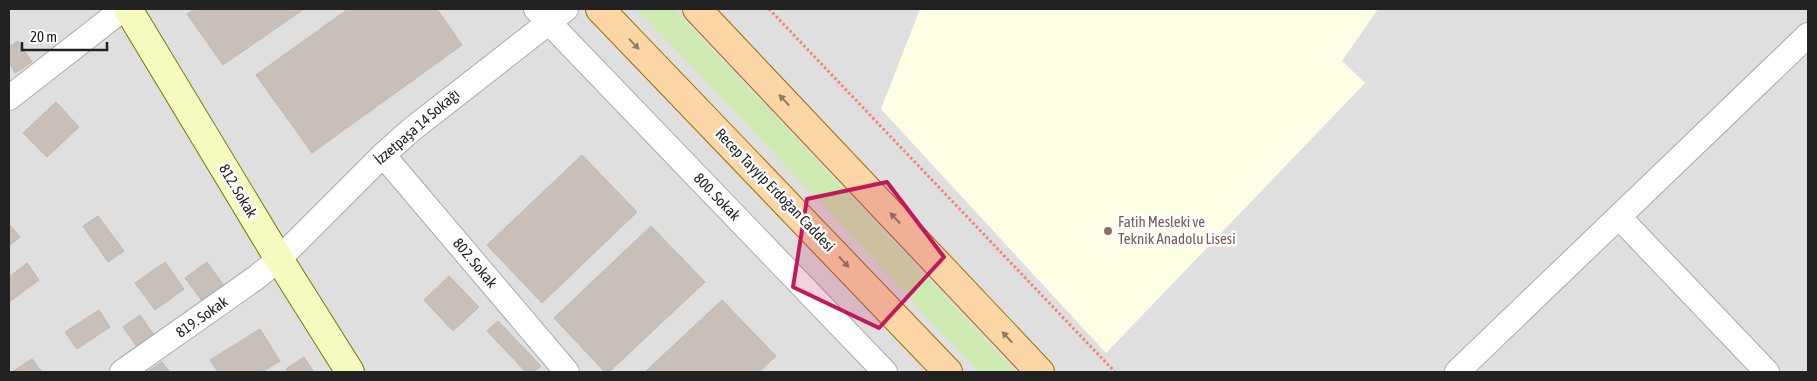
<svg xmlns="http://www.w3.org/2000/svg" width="1817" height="381" viewBox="0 0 1817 381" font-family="'Asap Condensed',sans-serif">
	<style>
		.residential { fill: #e0dfdf }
		.education { fill: #ffffe5 }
		.grass { fill: #cdebb0 }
		.building { fill: #c7bfb8; stroke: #c4b6ab }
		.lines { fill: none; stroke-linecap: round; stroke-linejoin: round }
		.street-casing { stroke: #a9a9a9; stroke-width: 26 }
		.secondary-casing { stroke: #707d05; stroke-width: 30 }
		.primary-casing { stroke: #a06b00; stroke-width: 30 }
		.path { stroke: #fa8072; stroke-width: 3; stroke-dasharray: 2.5 2.5; stroke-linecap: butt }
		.street { stroke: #fff; stroke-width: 24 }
		.secondary { stroke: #f7fabf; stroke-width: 28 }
		.primary { stroke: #fcd6a4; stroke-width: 28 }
		.oneway { fill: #8f7c63 }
		.marked { fill: #c2185b; fill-opacity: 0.2; stroke: #c2185b; stroke-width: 4; stroke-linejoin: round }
		.education-dot { fill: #8d6e63; stroke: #fff; stroke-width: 2 }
		.labels { text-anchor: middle; stroke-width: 5; stroke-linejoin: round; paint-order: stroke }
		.street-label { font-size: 15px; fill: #222; stroke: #fff }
		.education-label { font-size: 15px; fill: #785e54; stroke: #fff; text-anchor: start }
	</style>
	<rect width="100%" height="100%" fill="#f2efe9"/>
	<path class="residential" d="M9,9H1808V372H9Z"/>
	<path class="education" d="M920,9H1378L1342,61L1365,83L1106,353L881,109Z"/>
	<path class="grass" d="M637,9H674L1016,372H979L696,70Z"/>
	<path class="building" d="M195,9H304L223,65L187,14Z
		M348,9H437L462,45L312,153L256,75Z
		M18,41L32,62L15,73L9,62V47Z
		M56,102L79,127L47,157L23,133Z
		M582,155L637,212L542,303L487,245Z
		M98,216L124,251L108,262L83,226Z
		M9,224L20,237L9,246Z
		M651,226L705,282L609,372H605L554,318Z
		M165,262L184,289L155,310L135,283Z
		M207,262L224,286L203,302L185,278Z
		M27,263L39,280L9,302V277Z
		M449,276L479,307L453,331L424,300Z
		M722,300L776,356L759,372H645Z
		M99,310L110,327L77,349L65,332Z
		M140,315L154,335L137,347L123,327Z
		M498,321L541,366L534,372H526L487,331Z
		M260,329L280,361L262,372H218L210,360Z
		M304,357L314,372H288L286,369Z
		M32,359L42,372H12Z
		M162,362L170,372H147Z"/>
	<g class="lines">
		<g class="street-casing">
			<path id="street" d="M536,9L885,372
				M9,98L123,9
				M383,155L567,372
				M1619,217L1767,372
				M122,372L257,277L279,259L383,155L411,130L566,9
				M1457,372L1808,35"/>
		</g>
		<g class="secondary-casing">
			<path id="secondary" d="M128,9L279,259L350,372"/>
		</g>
		<g class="primary-casing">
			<path id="primary" d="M600,9L948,372
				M697,9L1040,372"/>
		</g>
		<path class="path" d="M769,9L1115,372"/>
		<use href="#street" class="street"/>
		<use href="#secondary" class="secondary"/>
		<use href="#primary" class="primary"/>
	</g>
	<defs><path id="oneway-solid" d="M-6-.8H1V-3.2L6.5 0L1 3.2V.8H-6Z" transform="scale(1.25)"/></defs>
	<g class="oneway">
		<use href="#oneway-solid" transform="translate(634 44) rotate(46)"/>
		<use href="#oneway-solid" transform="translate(784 100) rotate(-133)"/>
		<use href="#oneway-solid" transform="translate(895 218) rotate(-133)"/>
		<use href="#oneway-solid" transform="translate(844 262) rotate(47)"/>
		<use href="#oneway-solid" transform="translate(1007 337) rotate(-133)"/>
	</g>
	<path class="marked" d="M887,182L944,257L879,328L793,287L807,199Z"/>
	<circle class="education-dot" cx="1108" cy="231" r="5"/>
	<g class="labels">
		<g class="street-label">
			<text transform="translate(417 127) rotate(-41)" y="5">İzzetpaşa 14 Sokağı</text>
			<text transform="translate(775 190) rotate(46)" y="5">Recep Tayyip Erdoğan Caddesi</text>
			<text transform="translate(238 191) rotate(59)" y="5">812. Sokak</text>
			<text transform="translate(717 197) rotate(46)" y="5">800. Sokak</text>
			<text transform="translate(475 263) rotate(50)" y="5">802. Sokak</text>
			<text transform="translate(202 317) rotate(-35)" y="5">819. Sokak</text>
		</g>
		<g class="education-label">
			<text x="1118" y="227">Fatih Mesleki ve<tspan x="1118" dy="17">Teknik Anadolu Lisesi</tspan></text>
		</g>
	</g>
	<rect width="1817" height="381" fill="none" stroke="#222222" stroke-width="20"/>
	<path d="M22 42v8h85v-8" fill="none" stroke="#222222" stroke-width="2.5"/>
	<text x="30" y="42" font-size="15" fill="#222222" stroke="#ffffff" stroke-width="4" paint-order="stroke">20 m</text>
</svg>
